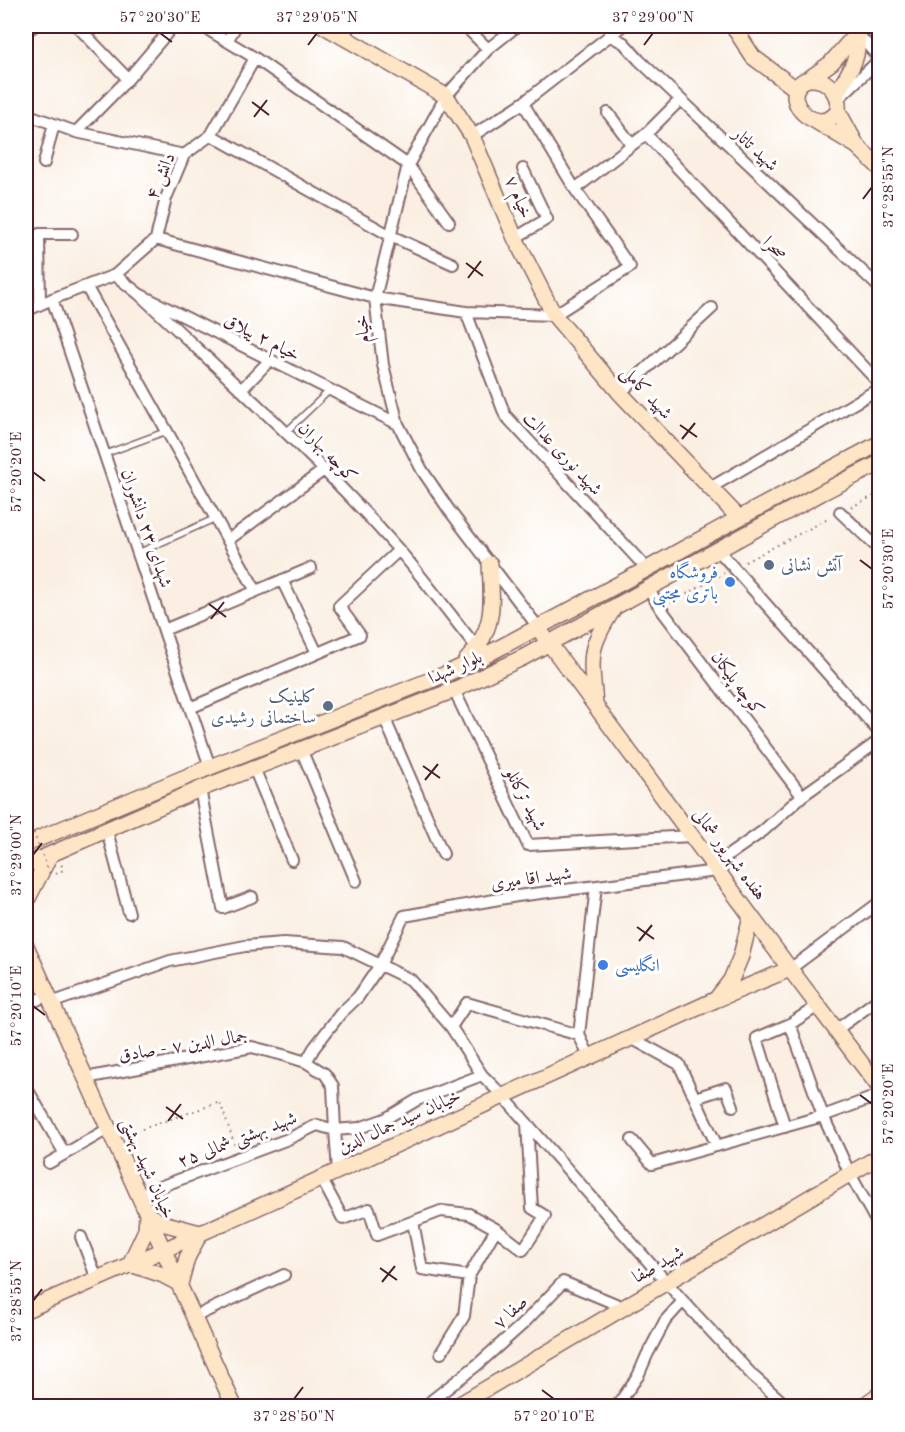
<svg xmlns="http://www.w3.org/2000/svg" width="905" height="1432" viewBox="0 0 905 1432" font-family="'Old Standard TT',Amiri,serif">
	<style>
		.lines { fill: none; stroke-linecap: round; stroke-linejoin: round }
		.lane-casing { stroke: #88686b; stroke-width: 8 }
		.street-casing { stroke: #88686b; stroke-width: 14 }
		.secondary-casing { stroke: #88686b; stroke-width: 18 }
		.path { stroke: #88686b; stroke-width: 2; stroke-dasharray: 1.5 4.5; stroke-linecap: butt }
		.lane { stroke: #fff; stroke-width: 5 }
		.street { stroke: #fff; stroke-width: 10 }
		.secondary { stroke: #fee5c5; stroke-width: 15 }
		.path-bridge { stroke: #88686b; stroke-width: 2; stroke-dasharray: 1.5 4.5; stroke-linecap: butt }
		.ticks { fill: none; stroke: #4a1f2b; stroke-width: 2 }
		.service-dot { fill: #5c6f8a; stroke: #fff; stroke-width: 2 }
		.shop-dot { fill: #3f7fe0; stroke: #fff; stroke-width: 2 }
		.labels { text-anchor: middle; stroke-width: 6; stroke-linejoin: round; paint-order: stroke }
		.street-label { font-size: 18px; fill: #4a1f2b; stroke: #fff }
		.service-label { font-size: 18px; fill: #4e5e75; stroke: #fff; text-anchor: start }
		.shop-label { font-size: 18px; fill: #366cbe; stroke: #fff; text-anchor: end }
		.neatline { fill: none; stroke: #4a1f2b; stroke-width: 2 }
		.ticks-label { font-size: 15px; text-anchor: middle; fill: #4a1f2b }
	</style>
	<rect width="100%" height="100%" fill="#fff"/>
	<filter id="ink" filterUnits="userSpaceOnUse"><feTurbulence type="fractalNoise" baseFrequency=".0167" numOctaves="2"/><feDisplacementMap in="SourceGraphic" scale="12" xChannelSelector="R" yChannelSelector="G"/><feConvolveMatrix kernelMatrix="1 2 1 2 8 2 1 2 1" color-interpolation-filters="sRGB"/></filter>
	<filter id="wash" filterUnits="userSpaceOnUse"><feTurbulence type="fractalNoise" baseFrequency=".008" numOctaves="4" result="noise"/><feDisplacementMap in="SourceGraphic" scale="24" xChannelSelector="R" yChannelSelector="G"/><feGaussianBlur stdDeviation="1.35" result="paint"/><feColorMatrix in="noise" values="0 0 0 0 0 0 0 0 0 0 0 0 0 0 0 0 0 1.4 0 .05"/><feComposite in="paint" operator="in"/></filter>
	<g filter="url(#wash)">
		<rect width="100%" height="100%" fill="#faefe2"/>
	</g>
	<g filter="url(#ink)">
		<g class="lines">
			<g class="lane-casing">
				<path id="lane" d="M286,432L330,390
					M105,454L167,431
					M138,553L216,518"/>
			</g>
			<g class="street-casing">
				<path id="street" d="M77,26L128,79
					M202,26L255,58L408,165L449,222
					M465,26L488,49
					M517,26L488,49L446,96L408,165L375,298L383,365L398,424L422,470L449,510L538,627
					M26,32L34,26
					M857,33L880,59
					M609,35L624,43L639,60L880,288
					M342,37L350,26
					M227,41L236,26
					M838,99L880,59
					M608,113L632,145
					M26,114L76,132L184,155
					M76,132L128,79L173,26
					M646,134L880,384
					M211,135L391,236L453,264
					M472,136L523,103L622,26
					M44,163L54,124
					M575,189L646,134L680,100
					M515,238L547,219L523,169
					M156,239L375,298L466,312L554,315L630,267L575,189L523,103
					M115,275L139,294L398,424
					M86,286L256,591
					M139,294C227,377 318,458 398,549C426,581 451,616 478,649
					M52,299L210,767
					M40,304L39,234H72
					M26,311L52,299L115,275L156,239L166,198L184,155L211,135L255,58
					M466,312L505,415L647,569
					M241,390L270,360
					M620,393L712,308
					M710,488L880,388
					M840,512L880,550
					M228,540L324,470
					M718,550L880,733
					M282,580L317,653
					M648,589L661,609L802,796
					M164,630L311,568
					M454,690L528,845L691,836
					M190,708L360,635L339,606L399,550
					M384,717L443,854
					M301,749L356,881
					M254,768L292,860
					M200,789L223,908L252,897
					M107,831L129,913
					M713,866L763,831L802,796L880,740
					M790,969L880,902
					M51,1003L170,961L245,946L284,943L343,947L411,980L451,1027L482,1075L503,1096L683,1301L753,1376L787,1406
					M26,1005L48,995
					M818,1006L790,1024L823,1116L850,1174L880,1228
					M451,1027L467,1003L579,1035L589,1056
					M836,1030L880,998
					M579,1035L596,886
					M631,1038L679,1064L717,1146
					M306,1062L314,1048L341,1013L358,997L380,965L404,916L517,896L717,871
					M85,1078L252,1047L283,1055L306,1062L325,1074L333,1086L335,1130L338,1171
					M26,1087L65,1154
					M695,1098L726,1088L733,1106
					M785,1127L757,1038L790,1024
					M632,1140L652,1164L823,1116L880,1095
					M49,1163L108,1129
					M321,1178L343,1219L369,1209L377,1235L441,1211L469,1214L496,1229L523,1250L545,1216L532,1208L527,1123
					M138,1195L288,1139L317,1125L335,1130L359,1128L385,1119L417,1100L482,1075
					M413,1222L422,1269L469,1276
					M81,1237L97,1279
					M194,1317L284,1275
					M441,1353L464,1316L469,1276L496,1229
					M434,1406L431,1401L477,1365L524,1323L563,1282L623,1307
					M617,1406L638,1376L647,1355L665,1321L683,1301"/>
			</g>
			<g class="secondary-casing">
				<path id="secondary" d="M324,26L446,96L472,136L515,238L554,315L620,393L739,518
					M733,26L753,57L796,89
					M810,78L831,63L857,33
					M836,94C843,82 853,69 856,55C858,45 857,35 859,26
					M838,111C819,138 783,103 799,85C802,81 806,79 811,79C828,78 840,95 838,111L857,146
					M814,120L857,146L880,168
					M543,635L790,969L880,1088
					M466,661C496,629 492,605 490,564
					M595,705C594,686 589,663 595,644C599,632 605,622 612,611
					M26,844L210,767L446,674L486,655L647,569L739,518L880,443
					M26,865L200,789L454,690L524,657L821,493L880,463
					M26,902L50,855
					M26,946L234,1406
					M717,998L731,980L741,956L751,916
					M147,1214L162,1223L200,1233L187,1258L180,1284L163,1275L130,1264L146,1230Z
					M26,1310L168,1248L715,1000L790,969
					M457,1406L880,1156
					M863,1406L880,1394"/>
			</g>
			<path class="path" d="M851,507L880,493
				M745,562L830,518
				M671,603L724,573
				M26,816H27
				M56,874L63,870L61,863
				M125,1135L220,1102L235,1146"/>
			<use href="#lane" class="lane"/>
			<use href="#street" class="street"/>
			<use href="#secondary" class="secondary"/>
			<path class="path-bridge" d="M27,816L51,877"/>
		</g>
	</g>
	<path class="ticks" d="M160,33L172,42M308,45L317,33M644,45L653,33M252,102L269,115M254,117L267,100M863,199L872,187M466,263L483,276M468,278L481,261M680,425L697,437M682,439L695,423M33,472L45,481M860,560L872,569M209,604L226,617M211,619L224,602M423,766L440,778M425,780L438,764M33,855L42,843M637,927L654,939M639,941L652,925M33,1006L45,1015M860,1095L872,1104M166,1107L183,1119M168,1121L181,1104M380,1268L397,1280M382,1282L395,1266M33,1301L42,1289M542,1390L554,1399M294,1399L303,1387"/>
	<g class="service-dot">
		<circle cx="769" cy="565" r="6"/>
		<circle cx="328" cy="706" r="6"/>
	</g>
	<g class="shop-dot">
		<circle cx="730" cy="582" r="6"/>
		<circle cx="603" cy="965" r="6"/>
	</g>
	<g class="labels">
		<g class="street-label">
			<text transform="translate(756 149) rotate(43)" y="6">شهید تاتار</text>
			<text transform="translate(160 176) rotate(-67)" y="6">دانش ۴</text>
			<text transform="translate(519 197) rotate(67)" y="6">خیام ۷</text>
			<text transform="translate(775 248) rotate(47)" y="6">صحرا</text>
			<text transform="translate(362 329) rotate(-96)" y="6">خیام</text>
			<text transform="translate(262 337) rotate(27)" y="6">خیام ۲ ییلاق</text>
			<text transform="translate(647 392) rotate(47)" y="6">شهید کاملی</text>
			<text transform="translate(328 452) rotate(46)" y="6">کوچه بهاران</text>
			<text transform="translate(563 453) rotate(47)" y="6">شهید نوری عدالت</text>
			<text transform="translate(147 528) rotate(71)" y="6">شهدای ۲۳ دانشوران</text>
			<text transform="translate(455 667) rotate(-24)" y="6">بلوار شهدا</text>
			<text transform="translate(738 683) rotate(53)" y="6">کوچه پلیکان</text>
			<text transform="translate(526 799) rotate(62)" y="6">شهید ترکانلو</text>
			<text transform="translate(730 854) rotate(53)" y="6">هفده شهریور شمالی</text>
			<text transform="translate(531 878) rotate(-8)" y="6">شهید اقا میری</text>
			<text transform="translate(183 1045) rotate(-9)" y="6">جمال الدین ۷ - صادق</text>
			<text transform="translate(399 1121) rotate(-24)" y="6">خیابان سید جمال الدین</text>
			<text transform="translate(237 1139) rotate(-21)" y="6">۲۵ شهید بهشتی شمالی</text>
			<text transform="translate(148 1168) rotate(66)" y="6">خیابان شهید بهشتی</text>
			<text transform="translate(658 1264) rotate(-30)" y="6">شهید صفا</text>
			<text transform="translate(510 1312) rotate(-44)" y="6">صفا ۷</text>
		</g>
		<g class="service-label">
			<text x="781" y="571">آتش نشانی</text>
			<text x="316" y="702" text-anchor="end">کلینیک<tspan x="316" dy="21">ساختمانی رشیدی</tspan></text>
		</g>
		<g class="shop-label">
			<text x="718" y="578">فروشگاه<tspan x="718" dy="21">باتری مجتبی</tspan></text>
			<text x="615" y="971" text-anchor="start">انگلیسی</text>
		</g>
	</g>
	<rect width="905" height="1432" fill="none" stroke="#fff" stroke-width="66"/>
	<rect x="33" y="33" width="839" height="1366" class="neatline"/>
	<g class="ticks-label">
		<text x="160" y="22">57°20'30"E</text>
		<text x="317" y="22">37°29'05"N</text>
		<text x="653" y="22">37°29'00"N</text>
		<text transform="translate(888 187) rotate(-90)" y="5">37°28'55"N</text>
		<text transform="translate(16 472) rotate(-90)" y="5">57°20'20"E</text>
		<text transform="translate(888 569) rotate(-90)" y="5">57°20'30"E</text>
		<text transform="translate(16 855) rotate(-90)" y="5">37°29'00"N</text>
		<text transform="translate(16 1006) rotate(-90)" y="5">57°20'10"E</text>
		<text transform="translate(888 1104) rotate(-90)" y="5">57°20'20"E</text>
		<text transform="translate(16 1301) rotate(-90)" y="5">37°28'55"N</text>
		<text x="294" y="1421">37°28'50"N</text>
		<text x="554" y="1421">57°20'10"E</text>
	</g>
</svg>
